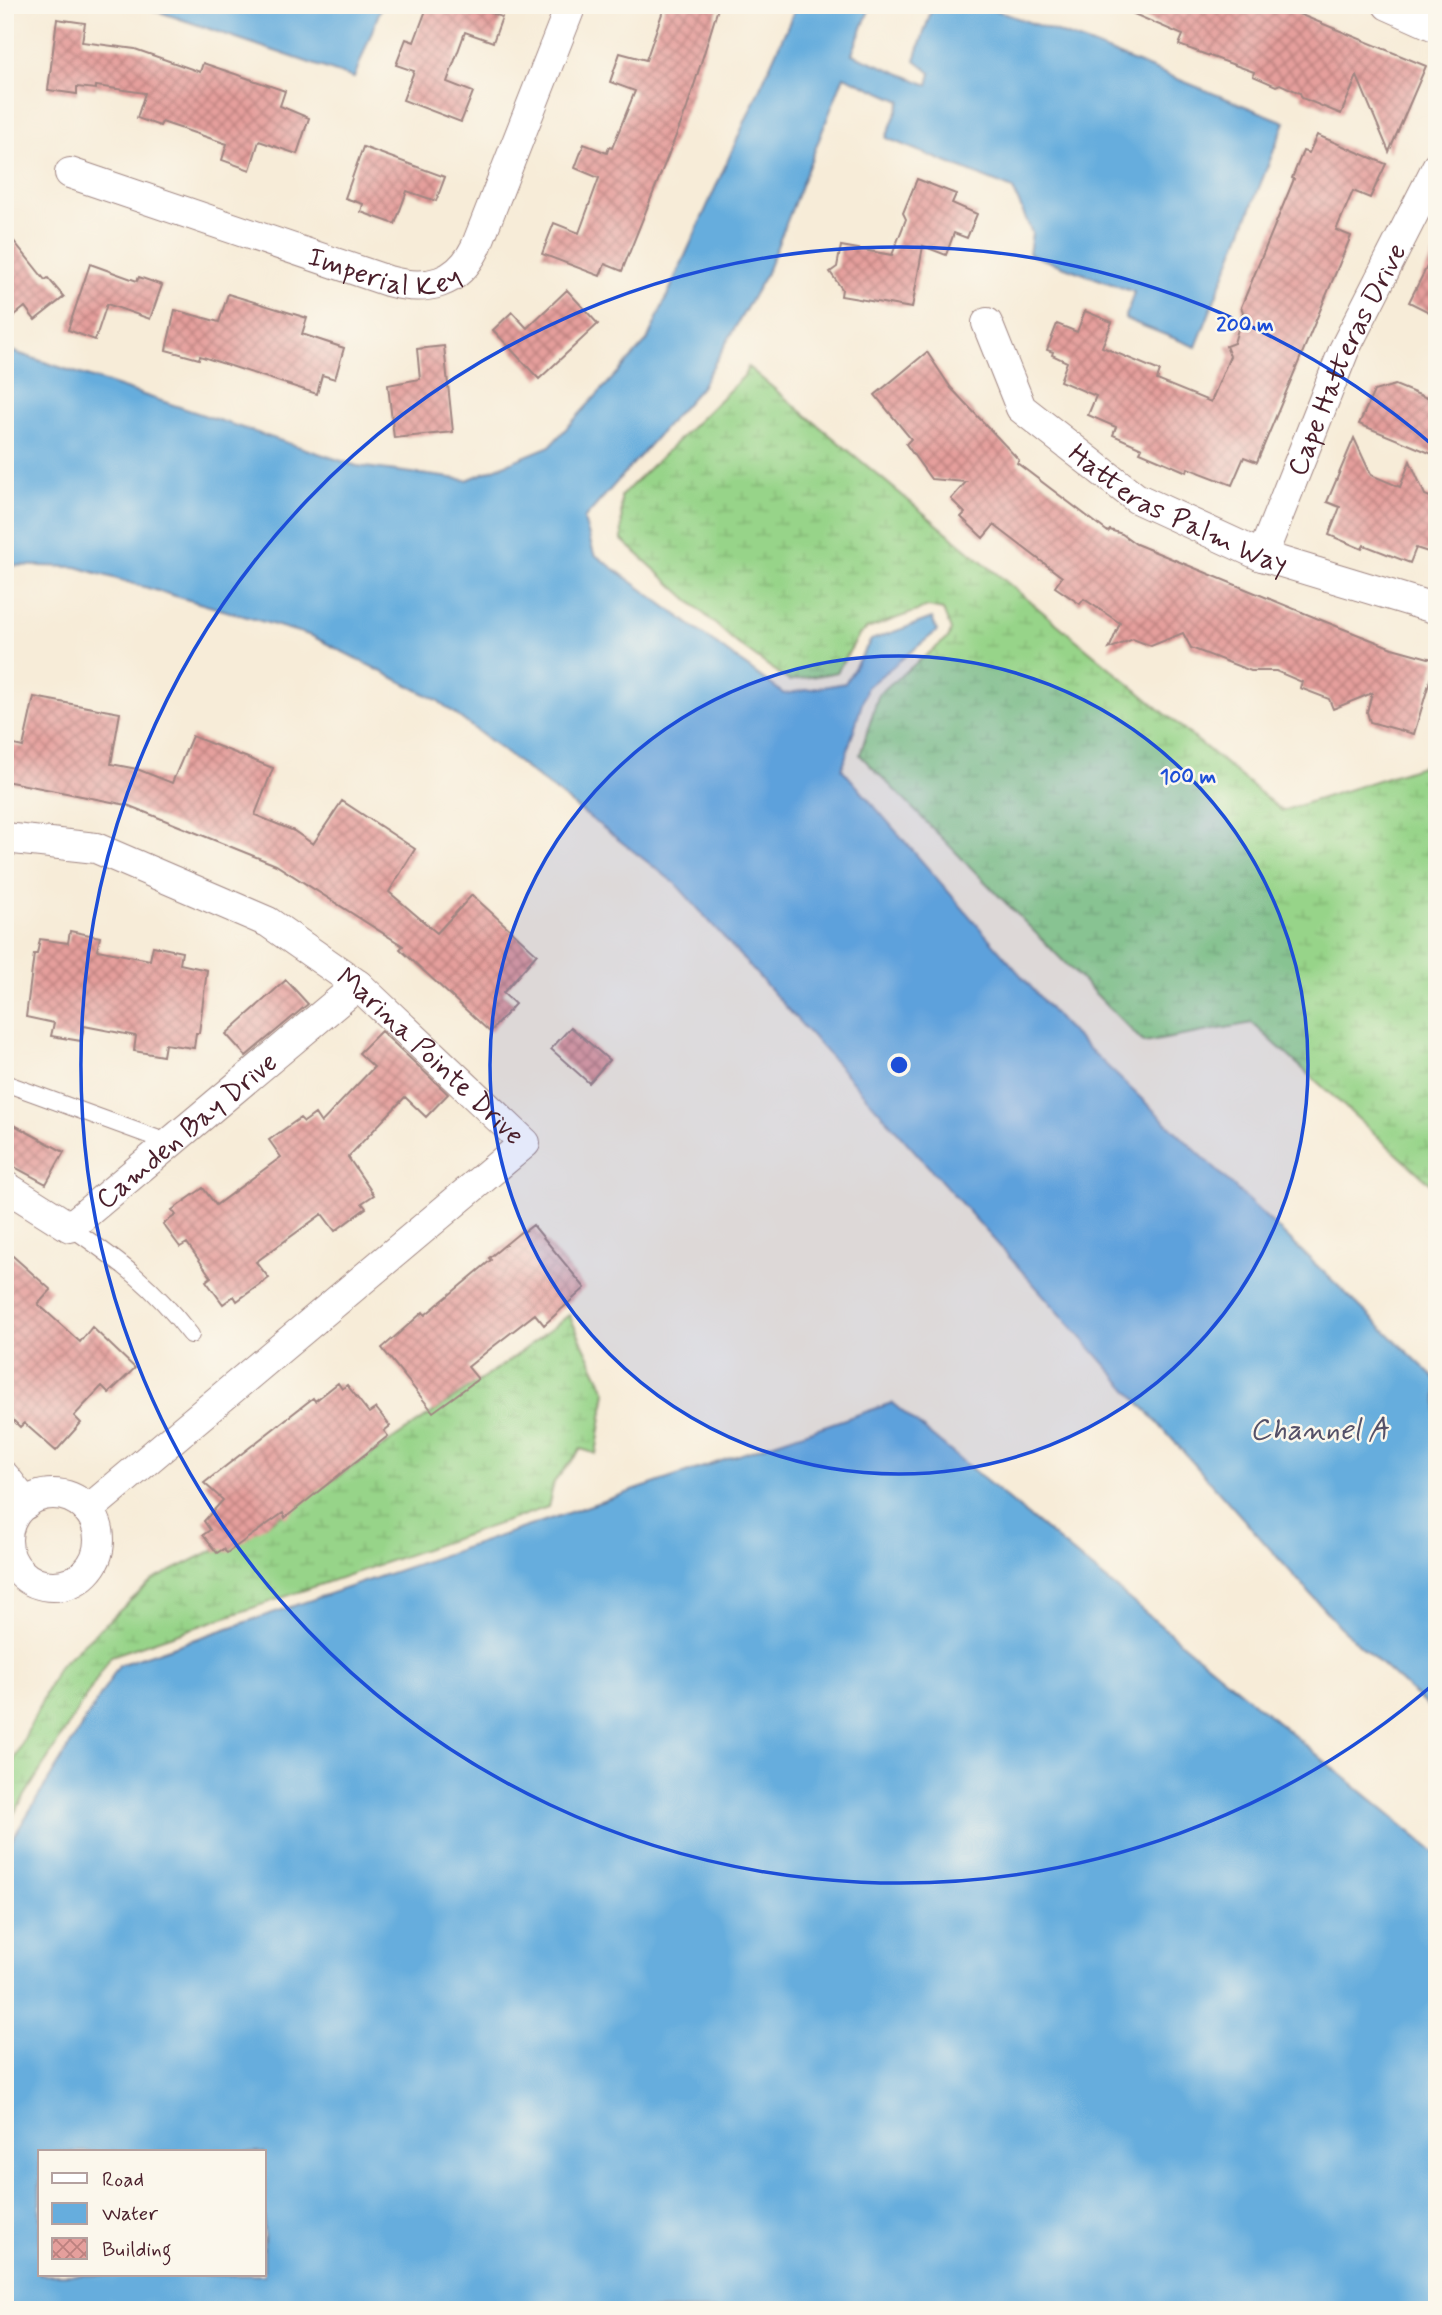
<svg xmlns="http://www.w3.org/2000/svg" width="1442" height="2315" viewBox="0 0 1442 2315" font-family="Mynerve,sans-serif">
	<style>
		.wetland { fill: url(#wetland-marsh); stroke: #707a5a; stroke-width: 2 }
		.water { fill: #66addd; stroke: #586684; stroke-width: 2; fill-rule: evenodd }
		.building { fill: url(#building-cross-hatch) }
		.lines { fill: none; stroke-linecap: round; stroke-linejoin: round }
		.service-casing { stroke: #a08682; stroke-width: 18 }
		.minor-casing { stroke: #a08682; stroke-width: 32 }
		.service { stroke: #fff; stroke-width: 16 }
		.minor { stroke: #fff; stroke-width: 30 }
		.ring { fill: none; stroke: #1d4ed8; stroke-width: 3.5 }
		.labels { text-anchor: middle; stroke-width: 5; stroke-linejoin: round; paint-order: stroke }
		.street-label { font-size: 28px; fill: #4a1f2b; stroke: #fbf7ec }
		.water-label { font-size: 30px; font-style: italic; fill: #545169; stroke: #fbf7ec }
		.centre { fill: #1d4ed8; stroke: #fbf7ec; stroke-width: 3.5 }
		.ring-label { font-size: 21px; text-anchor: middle; font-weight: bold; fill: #1d4ed8; stroke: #fbf7ec; stroke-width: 5; stroke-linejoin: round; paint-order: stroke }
	</style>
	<defs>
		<pattern id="wetland-marsh" width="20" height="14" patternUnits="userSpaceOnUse" patternTransform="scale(1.75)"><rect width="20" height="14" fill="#97d489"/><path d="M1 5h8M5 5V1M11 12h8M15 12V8" fill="none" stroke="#84b676"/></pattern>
		<pattern id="building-cross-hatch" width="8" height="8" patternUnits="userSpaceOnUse" patternTransform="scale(1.75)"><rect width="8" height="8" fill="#e59f9c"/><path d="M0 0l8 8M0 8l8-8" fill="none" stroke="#bc817f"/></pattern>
	</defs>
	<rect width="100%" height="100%" fill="#fbf7ec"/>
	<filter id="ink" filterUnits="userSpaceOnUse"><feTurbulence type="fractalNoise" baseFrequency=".0143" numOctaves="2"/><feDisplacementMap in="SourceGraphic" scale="14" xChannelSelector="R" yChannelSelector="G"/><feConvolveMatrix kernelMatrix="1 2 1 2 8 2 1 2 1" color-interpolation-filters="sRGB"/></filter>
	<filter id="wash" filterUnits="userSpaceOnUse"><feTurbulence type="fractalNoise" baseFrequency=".00686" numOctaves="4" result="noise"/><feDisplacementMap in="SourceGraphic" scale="28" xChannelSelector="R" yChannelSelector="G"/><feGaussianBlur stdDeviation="1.57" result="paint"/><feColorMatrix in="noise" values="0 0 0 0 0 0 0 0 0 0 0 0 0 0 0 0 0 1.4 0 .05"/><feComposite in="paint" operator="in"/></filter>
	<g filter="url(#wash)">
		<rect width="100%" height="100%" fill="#f7ecd8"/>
		<path class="wetland" d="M748,367L1282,811L1437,761V1190L1252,1023L1144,1043L860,755L879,693L949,637L951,630L943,610L928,607L867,629L859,635L837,672L789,681L734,641L622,540L621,496L744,376Z
			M569,1315L606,1392L596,1454L581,1449L554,1482L548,1507L111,1656L5,1828V1779L58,1667L153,1580L274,1520L513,1358Z"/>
		<path class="water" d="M139,5H382L354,78Z
			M797,5H871L852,54L928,85L931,73L915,60L933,5H981L1090,44L1285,122L1196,347L1125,319L1134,292L1029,254L1032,233L1013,189L886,138L901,101L844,76L767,272L701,387L584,519L594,554L784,694L845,683L871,640L932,618L937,631L867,687L842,769L1063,1024L1437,1380V1715L1339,1626L676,884L437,700L312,636L76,567L5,565V349L357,466L467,480L550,446L647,341Z
			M892,1403L1437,1854V2310H5V1851L119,1665ZM264,2152V2275H40V2152Z"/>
		<g id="blocks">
			<path class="building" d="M428,5H494L491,13L502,17L493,42L465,32L447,82L473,92L461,122L403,100L414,71L396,65L406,39L414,42Z
				M665,5H719L687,108L622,271L605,264L600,276L542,254L554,223L579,233L599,178L575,168L584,144L607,153L609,147L612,148L635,91L610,82L620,53L646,60Z
				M1113,5H1277L1426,66L1389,152L1357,76L1341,114L1302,98L1300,93L1280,84L1276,86L1253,76L1254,72L1179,45L1183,35Z
				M57,19L85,23L82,42L135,49L200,72L203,63L285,91L280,106L309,118L297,154L259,141L250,170L222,160L227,144L162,122L160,126L137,118L145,93L96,86V89L77,87V94L48,90Z
				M1317,135L1386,164L1370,198L1353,191L1336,230L1351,236L1257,462L1244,457L1232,485L1188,468L1187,472L1140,452L1142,448L1113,435L1116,427L1088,415L1096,396L1060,381L1067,362L1052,355L1053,352L1047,350L1057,324L1077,332L1085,311L1112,322L1102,347L1160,371L1157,380L1211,402L1230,356L1226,346L1234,343L1243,312L1241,307L1294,179L1292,178L1303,151L1309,153Z
				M363,147L445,177L436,201L407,191L395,224L361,212L363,204L345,198Z
				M917,179L956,194L952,203L977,214L967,238L954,233L946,255L923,246L912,308L841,296L842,289L830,272L837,267L841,246L892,255L906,219L903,213Z
				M5,230L45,280L48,278L64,297L35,320L25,307L5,323Z
				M1437,247V316L1409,302Z
				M90,264L137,281L139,277L162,285L150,319L107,304L95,340L68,330Z
				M567,290L598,324L539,379L493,330L512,312L527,328Z
				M228,294L307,318L302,334L344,348L335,379L322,375L317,394L200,356L199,359L166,350L175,310L219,322Z
				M444,346L453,432L394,438L388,385L420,379L417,349Z
				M927,352L951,388L1019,460L1017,463L1108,532L1110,530L1122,534L1136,544L1326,622L1392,648L1436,660L1414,734L1370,722L1367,712L1372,693L1333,709L1329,699L1300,688L1302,682L1276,671H1251L1191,648L1183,633L1151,646L1133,639L1109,649L1120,623L1084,599L1080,604L1055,587L1062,577L994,525L983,538L961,517L965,513L951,499L966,482L931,479L906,444L911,439L875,395Z
				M1395,385L1437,402V456L1359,424L1374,391Z
				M1354,438L1371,475L1400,487L1410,461L1425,495L1437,500V529L1428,552L1416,548L1410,563L1364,545L1362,549L1329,535L1340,507L1327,502Z
				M34,697L120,713L111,764L137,769L172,783L192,736L273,768L255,815L294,831L313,844L342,801L415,849L389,892L437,933L472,895L537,954L503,993L515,1004L490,1032L400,949L403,946L276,865L127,805L5,781V743L23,747Z
				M70,931L100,937L97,950L150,960L153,946L182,952L180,964L207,970L199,1033H196L194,1048L165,1044L163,1056L134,1051L136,1036L84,1026L81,1041L51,1036L54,1023L26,1017L34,954H37L40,939L68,943Z
				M286,980L308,1004L246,1056L226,1034Z
				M571,1027L609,1060L589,1083L551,1049Z
				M381,1031L448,1094L426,1117L405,1097L348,1157L374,1195L362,1203L366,1208L335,1231L322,1214L256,1262L269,1278L237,1301L234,1296L223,1304L206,1281L211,1277L187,1243L180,1247L163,1224L176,1215L172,1210L203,1188L216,1205L281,1157L269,1140L300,1118L304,1122L315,1114L321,1123L374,1067L359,1053Z
				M5,1120L64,1152L46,1184L5,1162Z
				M533,1225L585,1288L544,1325L535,1314L490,1349L468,1367L478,1379L433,1412L382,1348L423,1312L425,1315L491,1260L489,1258L523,1230L524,1232Z
				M5,1249L51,1290L38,1304L80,1342L92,1327L135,1368L109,1393L102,1386L74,1416L81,1423L56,1451L24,1423L20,1427L5,1412Z
				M338,1383L342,1389L347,1385L369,1413L376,1408L390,1426L384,1431L388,1436L285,1518L283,1513L227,1553L223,1549L217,1553L203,1535L210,1530L204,1521L223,1500L204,1483L313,1398L315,1401Z"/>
		</g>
	</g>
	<g filter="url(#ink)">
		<use href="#blocks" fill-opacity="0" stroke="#a08682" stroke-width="2"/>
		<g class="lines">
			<g class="service-casing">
				<path id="service" d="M5,1083L170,1143
					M70,1227C122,1263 152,1285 191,1335"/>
			</g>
			<g class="minor-casing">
				<g id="minor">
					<path d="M1388,5L1437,27"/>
					<path id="s1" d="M70,173L388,281C427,292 458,284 476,247L571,5"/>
					<path id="s2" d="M987,323L1021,408L1136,498L1262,556L1437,609"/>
					<path id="s3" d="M1262,556L1344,350L1437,167"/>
					<path id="s4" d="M5,838L96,848L268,922L358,985L525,1143L88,1510"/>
					<path id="s5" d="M5,1186L70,1227L358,985"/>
					<path d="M5,1477L26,1504"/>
					<circle cx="53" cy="1540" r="46"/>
				</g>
			</g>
			<use href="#service" class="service"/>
			<use href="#minor" class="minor"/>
		</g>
	</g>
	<circle cx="899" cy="1065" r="409" fill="#1d4ed8" fill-opacity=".12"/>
	<g class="ring">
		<circle cx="899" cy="1065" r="409"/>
		<path d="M1436 1682A818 818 0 1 1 1436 448"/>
	</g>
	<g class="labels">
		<g class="street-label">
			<text dy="10" stroke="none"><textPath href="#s1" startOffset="331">Imperial Key</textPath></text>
			<text dy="10" stroke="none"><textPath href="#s3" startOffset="214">Cape Hatteras Drive</textPath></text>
			<text dy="10" stroke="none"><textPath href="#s2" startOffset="280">Hatteras Palm Way</textPath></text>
			<text dy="10" stroke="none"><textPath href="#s4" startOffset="490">Marina Pointe Drive</textPath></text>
			<text dy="10" stroke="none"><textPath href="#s5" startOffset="228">Camden Bay Drive</textPath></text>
		</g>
		<g class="water-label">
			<text x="1319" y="1439">Channel A</text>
		</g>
	</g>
	<circle cx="899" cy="1065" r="10" class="centre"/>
	<g class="ring-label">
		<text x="1245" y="331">200 m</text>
		<text x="1188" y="783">100 m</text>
	</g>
	<rect width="1442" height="2315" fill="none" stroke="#fbf7ec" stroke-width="28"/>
	<rect x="38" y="2150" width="228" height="126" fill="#fbf7ec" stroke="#b4a19f" stroke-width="2"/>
	<rect x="52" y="2173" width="35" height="10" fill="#ffffff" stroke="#b4a19f" stroke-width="2"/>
	<text x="102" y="2186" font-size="21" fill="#4a1f2b">Road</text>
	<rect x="52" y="2203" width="35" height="21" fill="#66addd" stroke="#b4a19f" stroke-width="2"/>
	<text x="102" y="2220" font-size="21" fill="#4a1f2b">Water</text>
	<rect x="52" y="2238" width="35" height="21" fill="url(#building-cross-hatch)" stroke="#b4a19f" stroke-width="2"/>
	<text x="102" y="2256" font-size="21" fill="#4a1f2b">Building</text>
</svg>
